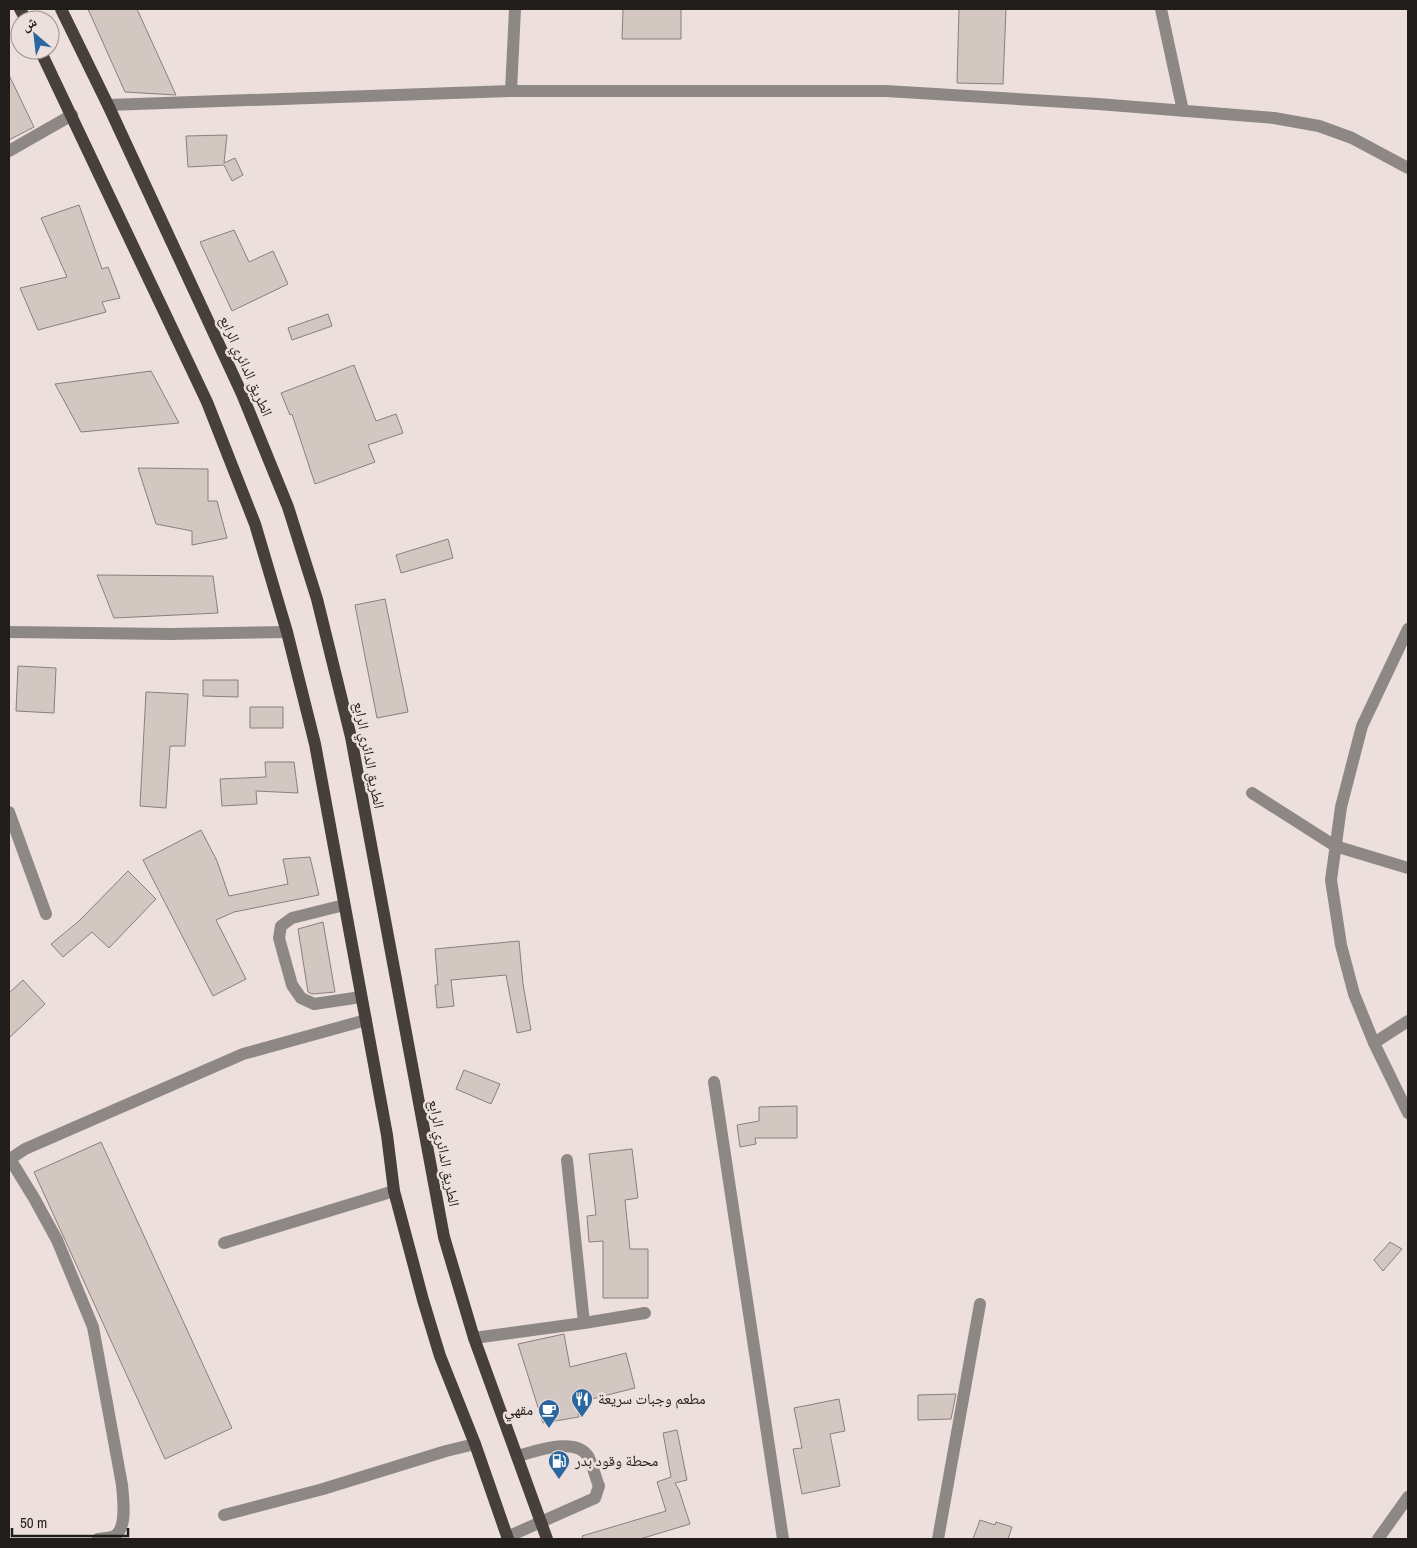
<svg xmlns="http://www.w3.org/2000/svg" width="1417" height="1548" viewBox="0 0 1417 1548" font-family="'Archivo Narrow','Noto Naskh Arabic',sans-serif">
	<style>
		.building { fill: #d3c7c2; stroke: #8b7f7b }
		.lines { fill: none; stroke-linecap: round; stroke-linejoin: round }
		.minor { stroke: #8d8886; stroke-width: 12 }
		.major { stroke: #473f3b; stroke-width: 12 }
		.labels { text-anchor: middle; stroke-width: 5; stroke-linejoin: round; paint-order: stroke }
		.street-label { font-size: 15px; fill: #211d1b; stroke: #ede0dc }
		.poi-label { font-size: 15px; fill: #211d1b; stroke: #ede0dc; text-anchor: start }
	</style>
	<rect width="100%" height="100%" fill="#ede0dc"/>
	<path class="building" d="M88,9H137L176,95L125,92Z
		M623,9H681V39H622Z
		M959,9H1006L1003,84L957,83Z
		M9,75L34,127L9,140Z
		M227,135L224,163L235,158L243,175L232,181L224,165L188,167L186,136Z
		M79,205L102,269L108,267L120,298L102,302L106,312L38,330L20,288L67,277L41,218Z
		M234,230L249,262L273,251L288,284L232,311L200,242Z
		M328,314L332,326L292,340L288,328Z
		M354,365L376,421L396,414L403,433L368,445L375,462L315,484L292,414L290,415L281,393Z
		M151,371L179,423L81,432L55,384Z
		M138,468L208,469V501H217L227,538L192,545V531L156,524Z
		M448,539L453,558L401,573L396,555Z
		M97,575L213,576L218,613L114,618Z
		M385,599L408,712L377,718L355,605Z
		M18,666L56,668L54,713L16,711Z
		M203,680H238V697L203,696Z
		M146,692L188,694L185,746H170L166,808L140,806Z
		M250,707H283V728H250Z
		M265,762H294L298,793L256,791L257,804L222,806L220,779L266,777Z
		M201,830L217,861L229,896L288,884L283,859L310,857L319,895L234,912L216,920L246,979L213,996L143,860Z
		M128,871L156,899L109,948L92,932L63,957L51,944L79,921Z
		M323,922L335,992L312,994L308,992L298,929Z
		M519,941L523,984L531,1030L517,1033L506,975L451,980L454,1006L437,1008L435,985H438L435,949Z
		M23,980L45,1004L9,1038V993Z
		M464,1070L500,1084L491,1104L456,1089Z
		M797,1106V1138H755L756,1144L740,1147L737,1125L759,1121V1107Z
		M101,1142L232,1428L165,1459L34,1172Z
		M632,1149L638,1198L625,1200L630,1249H648V1298H603V1241L589,1242L587,1216L596,1215L589,1154Z
		M1390,1242L1402,1249L1383,1271L1374,1260Z
		M564,1334L570,1367L626,1353L635,1388L576,1403L579,1417L543,1423L518,1344Z
		M956,1394L951,1419L918,1420V1395Z
		M839,1399L845,1431L830,1434L840,1486L802,1494L793,1449L802,1448L794,1408Z
		M677,1430L687,1480L675,1483L679,1490L690,1524L640,1539H583L582,1536L666,1511L657,1482L671,1477L663,1433Z
		M980,1520L995,1525L996,1522L1012,1527L1008,1539H973Z"/>
	<g class="lines">
		<path class="minor" d="M1161,9L1183,111
			M511,91L515,9
			M108,105L511,91H886L1098,104L1274,118L1319,126L1352,138L1408,168
			M9,151L72,115
			M1408,629L1362,726L1341,807L1331,880L1341,945L1354,994L1374,1043L1408,1113
			M9,632L170,634L287,632
			M1252,793L1335,846L1408,868
			M9,812L46,914
			M344,905L292,918L281,926L279,938L292,985L301,998L314,1004L361,997
			M1374,1043L1408,1021
			M714,1082L783,1539
			M567,1160L584,1323
			M224,1243L394,1191
			M474,1338L584,1323L645,1313
			M224,1515L323,1489L446,1451L475,1444
			M507,1537L595,1498L599,1486C595,1477 593,1465 588,1456C575,1436 534,1452 517,1456
			M98,1539C103,1538 110,1538 114,1536C128,1529 123,1498 122,1485L93,1327L57,1240L34,1198L10,1159L25,1149L243,1054L366,1020
			M938,1539L980,1304
			M1378,1539L1408,1497"/>
		<path class="major" d="M20,9L26,20
			M61,9L108,105L242,394L288,507L317,599L351,737L444,1237L474,1338L547,1539
			M40,50L207,402L255,524L287,632L315,744L387,1135L394,1191L423,1300L440,1356L475,1444L508,1539"/>
	</g>
	<defs>
		<g id="restaurant-pin" transform="scale(1.125)"><path d="M0 17L-7.5 6A9.5 9.5 0 1 1 7.5 6Z" fill="#2c669e" stroke="#ede0dc"/><path d="M-5-6h1v4h1v-4h1v4h1v-4h1v5L-1.5 .5V6h-2V.5L-5-1ZM5-6V6H3V1.5H1.5Q1.5-4 5-6Z" fill="#fff"/></g>
		<g id="cafe-pin" transform="scale(1.125)"><path d="M0 17L-7.5 6A9.5 9.5 0 1 1 7.5 6Z" fill="#2c669e" stroke="#ede0dc"/><path d="M-5.5-4.5H6V0H3Q3 3.5 0 3.5H-2.5Q-5.5 3.5-5.5 0ZM3-3.2v2h1.7v-2ZM-6 4.5H4V6H-6Z" fill="#fff"/></g>
		<g id="fuel-pin" transform="scale(1.125)"><path d="M0 17L-7.5 6A9.5 9.5 0 1 1 7.5 6Z" fill="#2c669e" stroke="#ede0dc"/><path d="M-5.5-6h7V0h2V4h1.3V-2.5L3-4.5l.8-.8L6-3V5H2.5V1h-1V6h-7ZM-4.2-4.7v3.2H.2V-4.7Z" fill="#fff"/></g>
	</defs>
	<g fill-rule="evenodd">
		<use href="#restaurant-pin" x="582" y="1399"/>
		<use href="#cafe-pin" x="549" y="1410"/>
		<use href="#fuel-pin" x="559" y="1461"/>
	</g>
	<g class="labels">
		<g class="street-label">
			<text transform="translate(246 366) rotate(66)" y="5">الطريق الدائري الرابع</text>
			<text transform="translate(369 755) rotate(79)" y="5">الطريق الدائري الرابع</text>
			<text transform="translate(444 1153) rotate(79)" y="5">الطريق الدائري الرابع</text>
		</g>
		<g class="poi-label">
			<text x="598" y="1404">مطعم وجبات سريعة</text>
			<text x="533" y="1415" text-anchor="end">مقهي</text>
			<text x="575" y="1466">محطة وقود بدر</text>
		</g>
	</g>
	<rect width="1417" height="1548" fill="none" stroke="#211d1b" stroke-width="20"/>
	<g transform="translate(35 35) rotate(332)"><circle r="24" fill="#ede0dc" stroke="#9b928f"/>
	<path d="M0-4L9 19L0 12L-9 19Z" fill="#2c669e"/>
	<text y="-8" font-size="14" font-weight="bold" text-anchor="middle" fill="#211d1b">ش</text>
	</g>
	<path d="M12 1528v8h116v-8" fill="none" stroke="#211d1b" stroke-width="2.5"/>
	<text x="20" y="1528" font-size="15" fill="#211d1b" stroke="#ede0dc" stroke-width="4" paint-order="stroke">50 m</text>
</svg>
